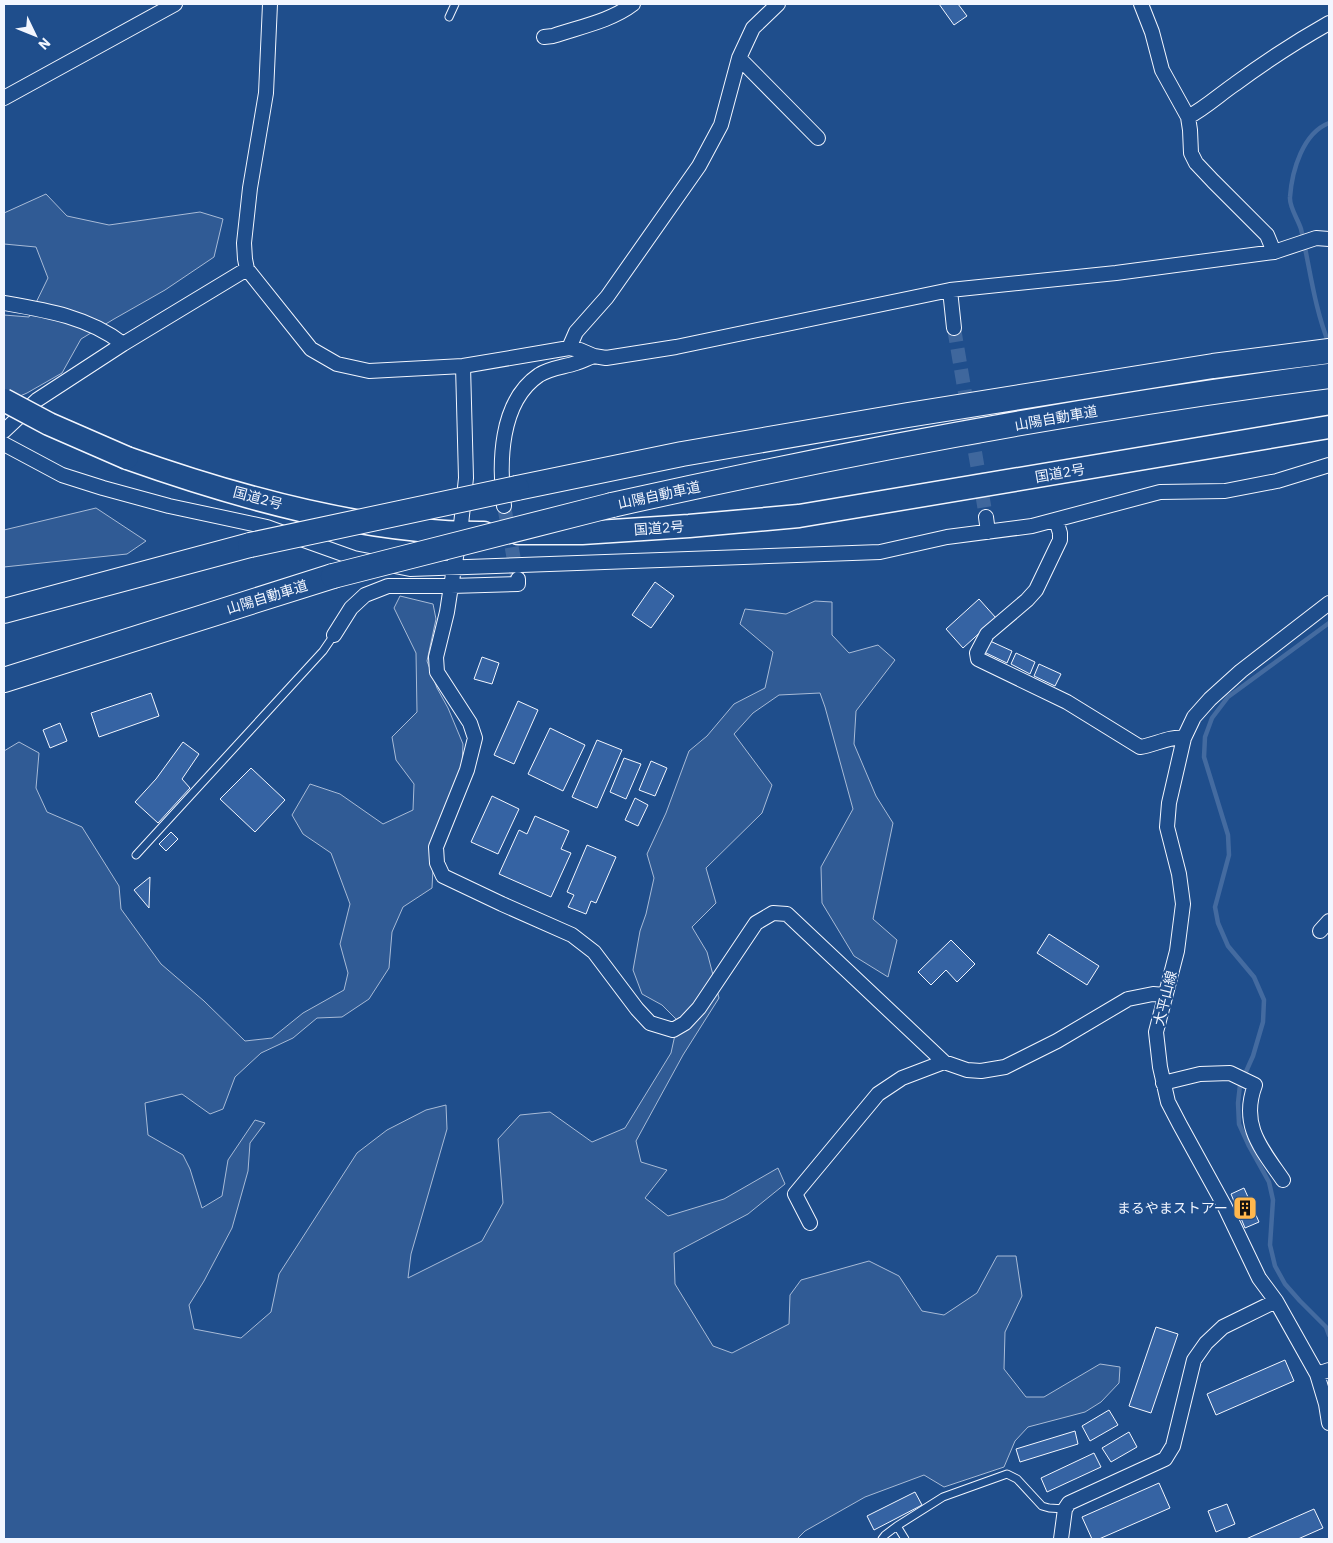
<svg xmlns="http://www.w3.org/2000/svg" width="1333" height="1543" viewBox="0 0 1333 1543" font-family="'IBM Plex Sans','Noto Sans JP',sans-serif">
	<style>
		.built { fill: #305b95; stroke: #a8bbd7 }
		.lines { fill: none; stroke-linecap: round; stroke-linejoin: round }
		.stream { stroke: #446ba0; stroke-width: 4.5 }
		.building { fill: #3563a3; stroke: #f2f6ff }
		.minor-tunnel { stroke: #3f679d; stroke-width: 14; stroke-dasharray: 14 7; stroke-linecap: butt }
		.service-casing { stroke: #f2f6ff; stroke-width: 9 }
		.minor-casing { stroke: #f2f6ff; stroke-width: 16 }
		.trunk-casing { stroke: #f2f6ff; stroke-width: 25 }
		.motorway-casing { stroke: #f2f6ff; stroke-width: 26 }
		.service { stroke: #1f4e8c; stroke-width: 7 }
		.minor { stroke: #1f4e8c; stroke-width: 14 }
		.trunk { stroke: #1f4e8c; stroke-width: 22 }
		.motorway { stroke: #1f4e8c; stroke-width: 24 }
		.trunk-bridge-casing { stroke: #f2f6ff; stroke-width: 25; stroke-linecap: butt }
		.motorway-bridge-casing { stroke: #f2f6ff; stroke-width: 26; stroke-linecap: butt }
		.trunk-bridge { stroke: #1f4e8c; stroke-width: 22 }
		.motorway-bridge { stroke: #1f4e8c; stroke-width: 24 }
		.labels { text-anchor: middle; stroke-width: 4; stroke-linejoin: round; paint-order: stroke }
		.street-label { font-size: 14px; fill: #f2f6ff; stroke: #1f4e8c }
		.poi-label { font-size: 14px; fill: #f2f6ff; stroke: #1f4e8c; text-anchor: end }
	</style>
	<rect width="100%" height="100%" fill="#1f4e8c"/>
	<path class="built" d="M46,194L67,216L109,225L200,212L223,219L214,257L165,290L114,319L81,339L62,373L27,393L4,403V315L29,317L48,278L36,247L4,244V213Z
		M96,508L146,541L127,554L4,567V530Z
		M400,596L433,604L436,619L427,661L437,688L448,708L463,744L462,765L433,868L432,888L403,907L392,932L389,968L369,999L342,1017L317,1018L293,1038L261,1053L235,1077L223,1109L210,1114L182,1094L145,1103L148,1135L183,1155L190,1169L202,1208L222,1196L228,1160L255,1120L265,1123L250,1143L248,1171L232,1228L204,1281L189,1305L194,1329L241,1338L271,1312L279,1274L357,1153L387,1130L426,1110L446,1105L447,1129L411,1254L408,1278L482,1241L503,1203L498,1139L520,1115L550,1112L592,1142L625,1128L671,1053L678,1021L662,1005L642,994L633,970L640,931L646,914L654,878L647,854L666,813L689,751L707,736L734,704L765,688L773,652L740,624L745,609L786,614L815,601L832,602V635L849,653L878,645L895,660L856,711L854,744L876,796L893,823L873,919L897,940L888,977L854,956L822,903L821,867L853,809L825,707L820,693L779,695L753,713L734,734L772,785L762,813L706,868L716,903L692,927L707,952L719,998L683,1055L636,1141L641,1162L667,1170L645,1198L668,1216L724,1199L778,1168L785,1184L748,1214L674,1253L675,1284L713,1346L732,1353L789,1324L790,1295L801,1280L869,1261L899,1276L922,1311L944,1315L977,1293L997,1256H1016L1022,1296L1005,1332L1004,1369L1026,1397H1044L1100,1364L1120,1367L1119,1383L1101,1402L1085,1412L1028,1427L1015,1441L1004,1467L944,1487L924,1475L865,1497L805,1531L797,1539H4V751L19,742L39,753L36,788L47,812L82,827L119,886L121,909L161,964L204,1001L245,1041L272,1038L303,1013L344,990L348,973L340,944L350,904L331,853L303,834L292,815L310,784L340,794L383,824L413,810L414,784L396,760L392,737L417,712L416,653L394,608Z"/>
	<g class="lines">
		<path class="stream" d="M1329,344C1314,307 1310,268 1301,229C1298,219 1289,207 1290,197C1292,170 1303,133 1329,123
			M1329,623L1228,697L1212,718L1205,737L1204,757L1228,835L1229,855L1215,907L1218,923L1228,946L1254,977L1264,1000L1263,1022L1253,1056L1240,1085L1238,1103L1239,1124L1249,1146L1269,1182L1273,1200L1270,1245L1275,1266L1285,1284L1300,1301L1326,1327L1329,1335"/>
	</g>
	<path class="building" d="M939,4H958L967,16L954,25Z
		M655,582L674,596L651,628L632,615Z
		M979,599L996,618L963,648L946,629Z
		M990,641L1012,651L1007,663L984,652Z
		M1016,653L1035,662L1030,674L1011,664Z
		M482,657L499,663L492,684L474,679Z
		M1039,664L1061,674L1055,686L1034,676Z
		M151,693L159,716L99,737L91,713Z
		M518,701L538,710L514,764L494,755Z
		M60,723L67,741L50,748L43,730Z
		M550,728L585,745L563,791L528,774Z
		M597,740L622,750L597,808L572,797Z
		M183,742L199,754L182,779L190,788L158,823L135,802L156,779Z
		M624,758L641,764L626,799L610,792Z
		M651,761L667,768L655,796L639,790Z
		M251,768L285,800L255,832L220,799Z
		M492,796L519,809L498,854L471,842Z
		M635,798L648,805L638,826L625,820Z
		M535,816L569,831L561,849L571,853L551,897L499,874L519,830L527,834Z
		M171,832L178,839L166,851L159,844Z
		M587,845L616,857L596,903L591,901L586,914L568,907L574,895L567,892Z
		M150,877L149,908L134,890Z
		M1049,934L1099,966L1087,985L1037,953Z
		M951,940L975,964L957,982L946,970L931,985L918,972Z
		M1244,1188L1259,1222L1245,1228L1231,1194Z
		M1156,1327L1178,1334L1151,1413L1129,1406Z
		M1285,1360L1294,1381L1216,1415L1207,1394Z
		M1109,1410L1118,1425L1090,1441L1082,1426Z
		M1075,1431L1078,1444L1020,1462L1016,1449Z
		M1129,1432L1137,1447L1111,1462L1102,1448Z
		M1094,1453L1101,1467L1047,1492L1041,1478Z
		M1159,1483L1170,1508L1099,1539H1092L1082,1517Z
		M915,1492L922,1505L874,1530L867,1516Z
		M1227,1504L1235,1524L1216,1532L1208,1511Z
		M1314,1509L1323,1528L1298,1539H1246Z"/>
	<g class="lines">
		<path class="minor-tunnel" d="M954,328L986,517
			M504,506L517,576"/>
		<g class="service-casing">
			<path id="service" d="M449,17L455,4
				M136,855L323,651L334,635
				M897,1526L905,1539
				M882,1539L885,1535L897,1526L943,1497L1007,1474L1017,1479L1042,1506L1049,1508L1065,1509"/>
		</g>
		<g class="minor-casing">
			<path id="minor" d="M270,4L266,93L250,188L244,243L245,259L247,269L311,349L337,364L369,371L463,366L569,348L580,350L594,356L606,358L676,347L950,290L1116,273L1274,252L1316,238L1329,239
				M1141,4L1152,32L1162,70L1188,117L1190,130L1191,153L1196,163L1213,181L1267,235L1274,252
				M544,37L553,36C579,27 611,21 633,4
				M739,58L818,138
				M4,98L175,4
				M1188,117C1205,108 1219,95 1235,84C1265,62 1297,41 1329,23
				M950,290L954,328
				M4,303C45,310 89,317 123,344
				M569,348L576,332L607,297L699,166L721,125L739,58L753,28L778,4
				M4,431L37,400L123,344L247,269
				M4,444L62,475L103,488L169,506L267,527L354,558L410,569L880,552L947,537L1032,526L1160,492L1225,491L1277,481L1329,465
				M504,506C499,464 499,402 539,375C550,368 564,367 576,363C582,361 588,358 594,356
				M986,517L988,532
				M1056,520L1060,533V540L1036,590L1027,600L987,634L977,653L978,659L1067,702L1140,747C1155,745 1169,736 1184,738
				M518,579V584L451,586L447,612L436,657L437,672L470,723L475,738L467,770L436,847L437,863L443,876L502,904L572,935L594,952L637,1009L650,1023L673,1030L685,1023L699,1008L756,923L773,913L787,914L944,1062L967,1070L981,1071L1005,1067L1057,1041L1128,999L1153,994L1165,995
				M1329,603L1241,671L1210,699L1194,717L1184,738L1169,803L1167,827L1179,874L1183,904L1177,951L1156,1032L1160,1067L1168,1102L1180,1125L1224,1205L1259,1278L1276,1301L1317,1374L1326,1404L1329,1423
				M334,635L351,608L365,595L388,586H451L460,534L466,478L463,366
				M1320,931L1329,921
				M1163,1083L1200,1074L1230,1073L1255,1085C1240,1125 1261,1148 1283,1180
				M810,1223L795,1194L878,1094L902,1078L944,1062
				M1317,1374L1329,1370
				M1061,1539L1065,1509L1069,1503L1165,1459L1173,1446L1194,1360L1206,1343L1223,1327L1276,1301"/>
		</g>
		<g class="trunk-casing">
			<path id="trunk" d="M127,458C237,497 367,534 484,533
				M518,533H582L689,526L799,516L1329,427"/>
		</g>
		<g class="motorway-casing">
			<path id="motorway" d="M517,488L682,454L908,415L1213,366L1329,351
				M612,505C849,452 1088,407 1329,376
				M4,611L250,545
				M4,680L333,576"/>
		</g>
		<use href="#service" class="service"/>
		<use href="#minor" class="minor"/>
		<use href="#trunk" class="trunk"/>
		<use href="#motorway" class="motorway"/>
		<g class="trunk-bridge-casing">
			<path id="trunk-bridge" d="M4,400L49,424L127,458"/>
		</g>
		<g class="motorway-bridge-casing">
			<path id="motorway-bridge" d="M250,545L517,488
				M333,576L612,505"/>
		</g>
		<use href="#trunk-bridge" class="trunk-bridge"/>
		<use href="#motorway-bridge" class="motorway-bridge"/>
	</g>
	<defs>
		<g id="building-square" transform="scale(1.25)"><rect x="-9" y="-9" width="18" height="18" rx="4" fill="#ffb74d" stroke="#1f4e8c"/><path d="M-4-6H4V6H1V3H-1V6H-4ZM-2.5-4.3h1.7v1.8h-1.7ZM.8-4.3h1.7v1.8H.8ZM-2.5-1h1.7V.8h-1.7ZM.8-1h1.7V.8H.8Z" fill="#111"/></g>
	</defs>
	<g fill-rule="evenodd">
		<use href="#building-square" x="1245" y="1208"/>
	</g>
	<g class="labels">
		<g class="street-label">
			<text transform="translate(1056 418) rotate(-10)" y="5">山陽自動車道</text>
			<text transform="translate(1060 473) rotate(-10)" y="5">国道2号</text>
			<text transform="translate(659 495) rotate(-12)" y="5">山陽自動車道</text>
			<text transform="translate(258 498) rotate(15)" y="5">国道2号</text>
			<text transform="translate(659 528) rotate(-4)" y="5">国道2号</text>
			<text transform="translate(267 597) rotate(-17)" y="5">山陽自動車道</text>
			<text transform="translate(1165 998) rotate(-76)" y="5">大平山線</text>
		</g>
		<g class="poi-label">
			<text x="1228" y="1213">まるやまストアー</text>
		</g>
	</g>
	<rect width="1333" height="1543" fill="none" stroke="#f2f6ff" stroke-width="10"/>
	<g transform="translate(35 35) rotate(133)" stroke="#1f4e8c" stroke-width="4" paint-order="stroke">
	<path d="M0-4L9 19L0 12L-9 19Z" fill="#f2f6ff"/>
	<text y="-8" font-size="14" font-weight="bold" text-anchor="middle" fill="#f2f6ff">N</text>
	</g>
</svg>
